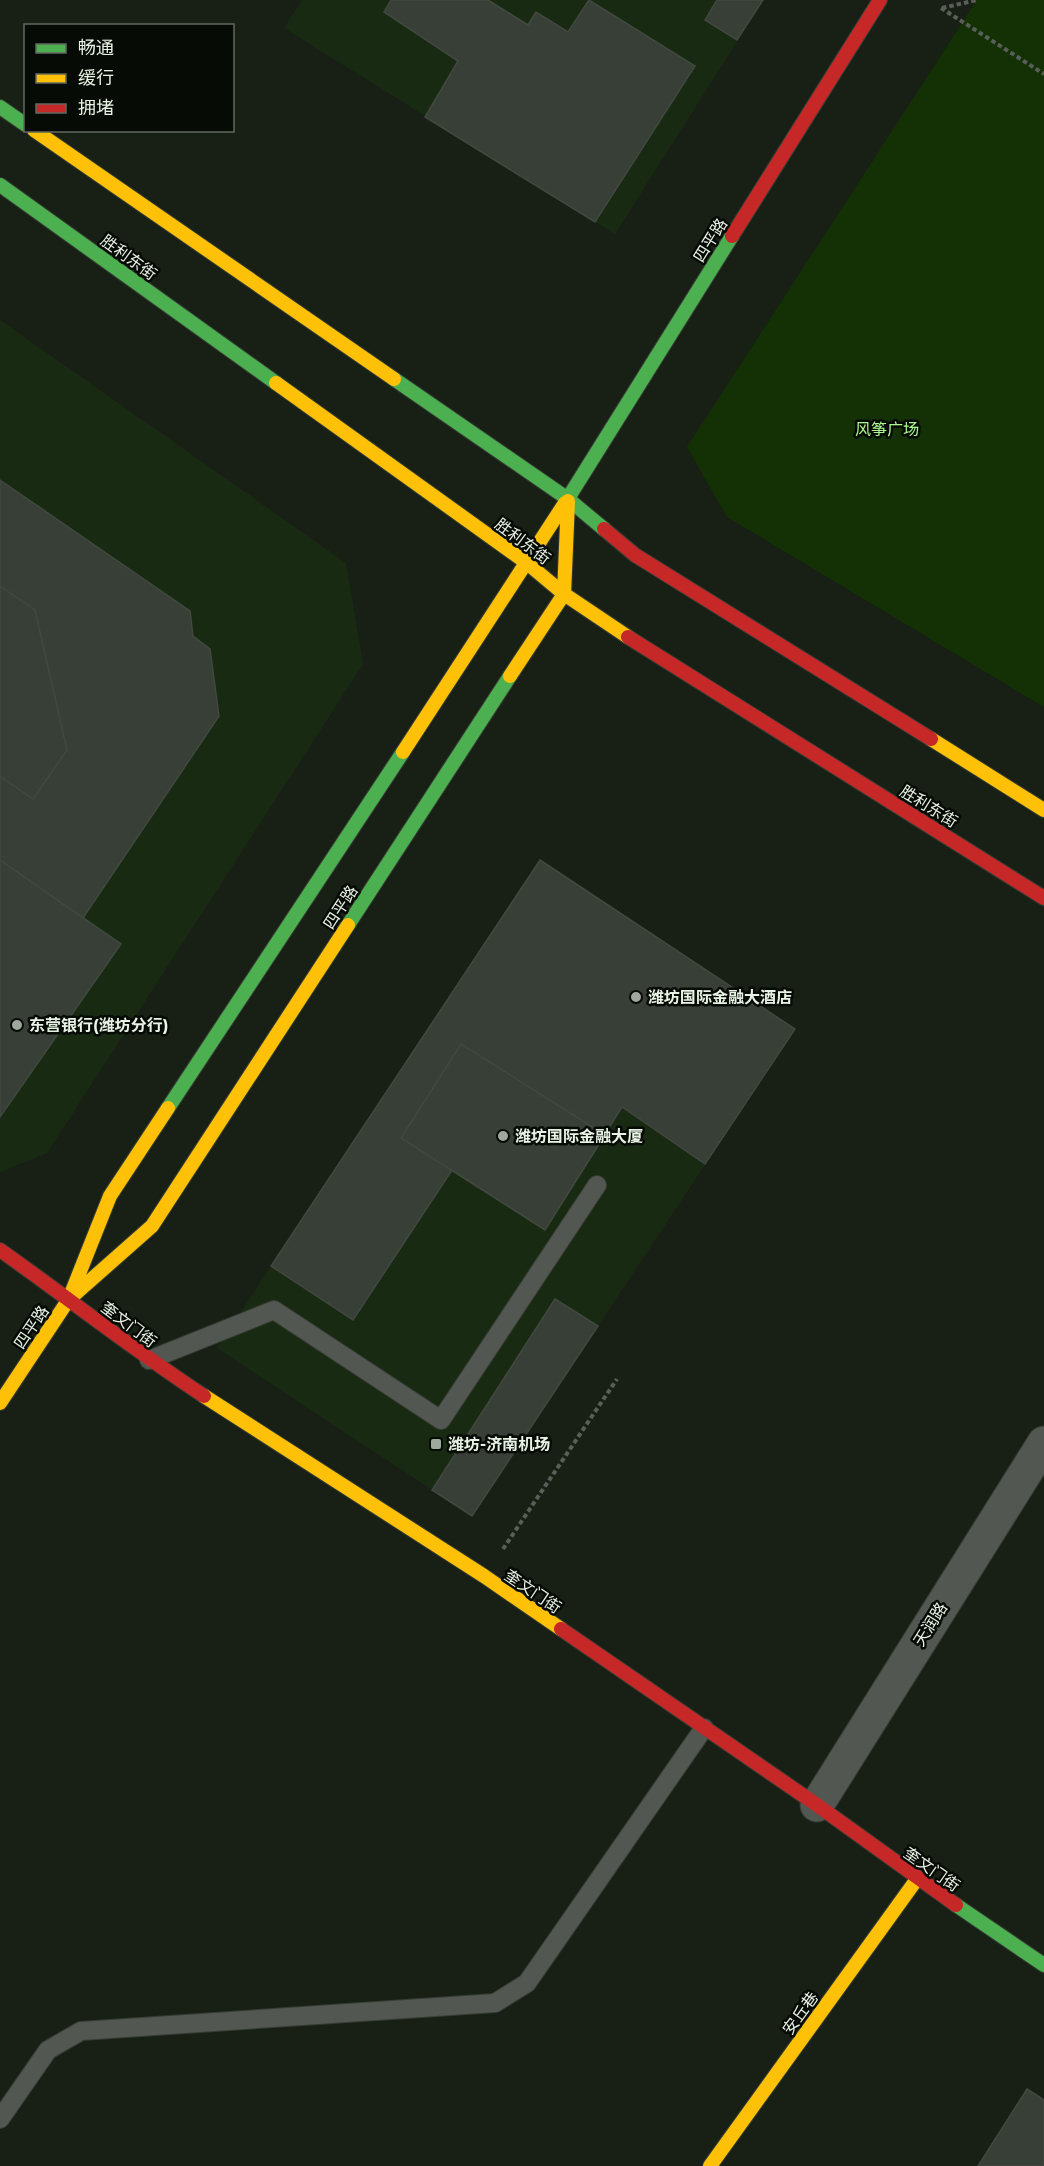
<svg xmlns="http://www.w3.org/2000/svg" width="1044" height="2166" viewBox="0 0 1044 2166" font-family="Montserrat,'Noto Sans SC',sans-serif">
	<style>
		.built { fill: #192a13 }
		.green { fill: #133104 }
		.building { fill: #383f36; stroke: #41483f; stroke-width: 1.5 }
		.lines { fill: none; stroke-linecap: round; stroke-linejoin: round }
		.lane-casing { stroke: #363d34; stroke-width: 20 }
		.street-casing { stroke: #363d34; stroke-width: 35 }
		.fast-casing { stroke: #363d34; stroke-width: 16 }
		.slow-casing { stroke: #363d34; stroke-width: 16 }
		.jam-casing { stroke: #363d34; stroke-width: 16 }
		.path { stroke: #595e58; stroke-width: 4; stroke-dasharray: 4.5 3; stroke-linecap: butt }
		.lane { stroke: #535752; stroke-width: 18 }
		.street { stroke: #535752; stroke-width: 33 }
		.fast { stroke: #4caf50; stroke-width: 14 }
		.slow { stroke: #ffc107; stroke-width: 14 }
		.jam { stroke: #c62828; stroke-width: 14 }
		.poi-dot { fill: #9fa89d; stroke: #060c05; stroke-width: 2 }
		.labels { text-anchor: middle; stroke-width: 5; stroke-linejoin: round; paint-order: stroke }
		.street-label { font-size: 16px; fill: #e8f2e5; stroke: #060c05 }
		.park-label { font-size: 16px; fill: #abf68e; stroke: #060c05 }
		.poi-label { font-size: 16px; font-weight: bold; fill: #e8f2e5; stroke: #060c05; text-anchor: start }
	</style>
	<rect width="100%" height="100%" fill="#182016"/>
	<path class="built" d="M302,0H718L750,21L615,234L284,28Z
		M0,320L346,563L363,664L47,1153L0,1172Z
		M540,860L795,1029L472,1516L217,1348Z"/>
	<path class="green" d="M977,0H1044V707L727,517L687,447Z"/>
	<path class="building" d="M391,0H488L528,25L536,12L568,32L589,0L695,66L595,222L425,117L458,61L384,12Z
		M717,0H763L737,40L705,20Z
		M0,480L190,611L193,636L210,649L219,716L83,918L0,860Z
		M0,586L35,610L67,750L33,799L0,776Z
		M0,860L121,944L0,1117Z
		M540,860L795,1029L705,1164L622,1107L545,1230L452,1170L353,1320L271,1266Z
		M461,1044L605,1135L545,1230L401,1138Z
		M555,1299L598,1326L472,1516L432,1490Z
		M1027,2089L1044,2100V2166H978Z"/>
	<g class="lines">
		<g class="lane-casing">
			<path id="lane" d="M149,1360L274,1310L441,1420L597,1185
				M0,2119L48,2050L81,2031L495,2003L527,1983L704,1728"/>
		</g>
		<g class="street-casing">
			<path id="street" d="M817,1805L1044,1443"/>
		</g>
		<g class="fast-casing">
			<path id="fast" d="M0,107L26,125
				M0,185L276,383
				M394,379L568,499L604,529
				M565,503L732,236
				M348,925L510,676
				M168,1108L403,752
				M956,1905L1044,1965"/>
		</g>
		<g class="slow-casing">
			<path id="slow" d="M34,130L394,379
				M276,383L527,563L564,594L628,637
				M510,676L564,594L568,501
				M931,739L1044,810
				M403,752L565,503
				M75,1294L152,1226L348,925
				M204,1396L484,1576L561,1629
				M0,1403L69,1299L110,1196L168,1108
				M710,2166L917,1879"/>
		</g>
		<g class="jam-casing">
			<path id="jam" d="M732,236L880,0
				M604,529L635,555L931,739
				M628,637L1044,898
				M0,1250C68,1298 134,1350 204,1396
				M561,1629L817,1805L956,1905"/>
		</g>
		<path class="path" d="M941,8L1044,74
			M942,8L977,0
			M503,1549L617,1379"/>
		<use href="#lane" class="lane"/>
		<use href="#street" class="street"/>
		<use href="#fast" class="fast"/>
		<use href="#slow" class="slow"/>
		<use href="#jam" class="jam"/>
	</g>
	<g class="poi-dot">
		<circle cx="636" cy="997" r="6"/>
		<circle cx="17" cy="1025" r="6"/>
		<circle cx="503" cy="1136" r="6"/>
		<rect x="430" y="1438" width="12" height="12" rx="3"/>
	</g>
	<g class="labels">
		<g class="street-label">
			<text transform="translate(710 240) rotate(-58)" y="6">四平路</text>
			<text transform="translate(129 257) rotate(36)" y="6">胜利东街</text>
			<text transform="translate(523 541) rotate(37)" y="6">胜利东街</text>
			<text transform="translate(929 806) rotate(32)" y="6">胜利东街</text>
			<text transform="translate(340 907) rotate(-57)" y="6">四平路</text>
			<text transform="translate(129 1324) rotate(37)" y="6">奎文门街</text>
			<text transform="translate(31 1327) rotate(-56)" y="6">四平路</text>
			<text transform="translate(533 1591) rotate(34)" y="6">奎文门街</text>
			<text transform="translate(930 1624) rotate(-58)" y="6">天润路</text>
			<text transform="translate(932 1869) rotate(35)" y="6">奎文门街</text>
			<text transform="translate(800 2013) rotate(-54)" y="6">安丘巷</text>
		</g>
		<g class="park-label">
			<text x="887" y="435">风筝广场</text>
		</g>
		<g class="poi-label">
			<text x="648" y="1003">潍坊国际金融大酒店</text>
			<text x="29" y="1031">东营银行(潍坊分行)</text>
			<text x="515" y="1142">潍坊国际金融大厦</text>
			<text x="448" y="1450">潍坊-济南机场</text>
		</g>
	</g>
	<rect x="24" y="24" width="210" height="108" fill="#060c05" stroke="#60685f" stroke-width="1.5"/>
	<rect x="36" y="44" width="30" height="9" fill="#4caf50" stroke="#60685f" stroke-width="1.5"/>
	<text x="78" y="54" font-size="18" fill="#e8f2e5">畅通</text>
	<rect x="36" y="74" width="30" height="9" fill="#ffc107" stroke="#60685f" stroke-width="1.5"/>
	<text x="78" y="84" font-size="18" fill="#e8f2e5">缓行</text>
	<rect x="36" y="104" width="30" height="9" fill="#c62828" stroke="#60685f" stroke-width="1.5"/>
	<text x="78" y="114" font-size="18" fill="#e8f2e5">拥堵</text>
</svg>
